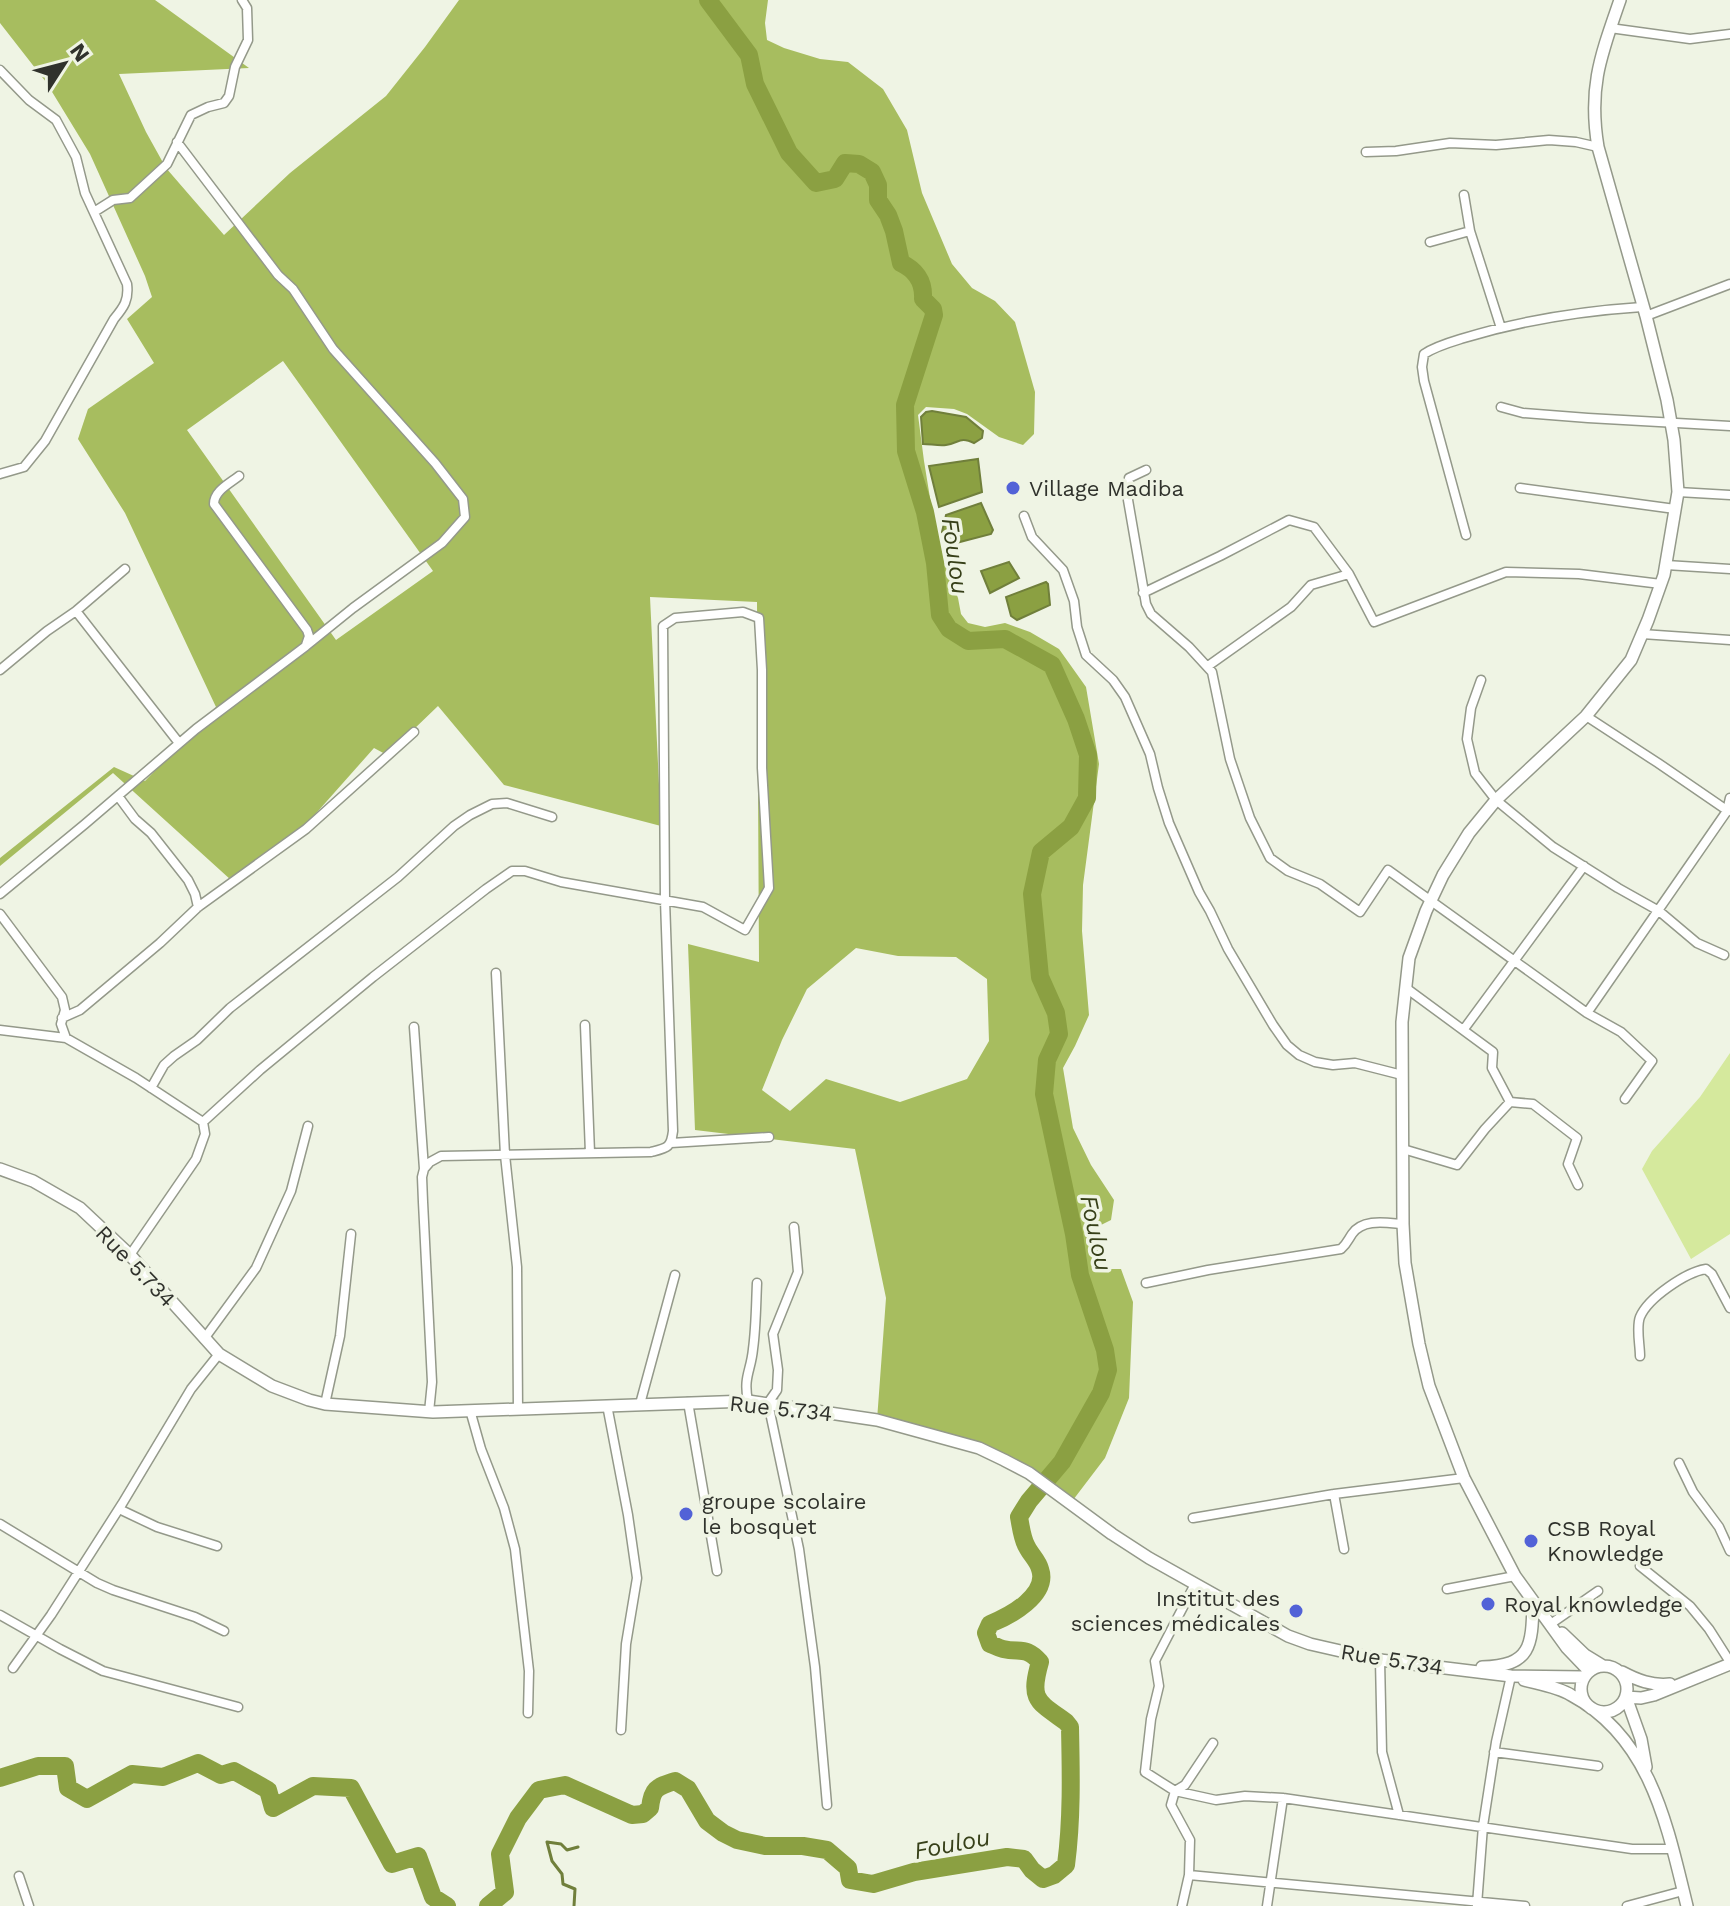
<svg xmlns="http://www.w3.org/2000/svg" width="1730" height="1906" viewBox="0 0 1730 1906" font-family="'Work Sans',sans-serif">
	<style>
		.green { fill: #d5e99d }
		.forest { fill: #a7bd5f; fill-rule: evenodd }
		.water { fill: #8ba042; stroke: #707f3b; stroke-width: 2 }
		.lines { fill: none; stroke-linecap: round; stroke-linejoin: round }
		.stream { stroke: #707f3b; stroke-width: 3 }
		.river { stroke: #8ba042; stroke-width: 18 }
		.street-casing { stroke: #94998a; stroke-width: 11 }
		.secondary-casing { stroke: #94998a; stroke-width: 14 }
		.street { stroke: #fff; stroke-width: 8 }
		.secondary { stroke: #fff; stroke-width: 11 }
		.poi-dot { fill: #5262d7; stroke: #eff4e4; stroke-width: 3 }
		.labels { text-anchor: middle; stroke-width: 7; stroke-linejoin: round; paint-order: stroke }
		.poi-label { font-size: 22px; fill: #30322c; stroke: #eff4e4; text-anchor: start }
		.street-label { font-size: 22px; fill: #30322c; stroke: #eff4e4 }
		.water-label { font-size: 24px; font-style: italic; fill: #374019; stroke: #eff4e4 }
	</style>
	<rect width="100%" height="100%" fill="#eff4e4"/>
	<path class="green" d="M1730,1053V1234L1691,1259L1642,1169L1652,1151L1700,1097Z"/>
	<path class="forest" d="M0,0H155L249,68L119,74L146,132L166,168L224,235L290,173L386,96L425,47L459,0H768L765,23L767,40L784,48L820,59L848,62L883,89L907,130L922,193L952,264L972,288L995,301L1015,322L1035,392L1034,434L1023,445L999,437L967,414L954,409L926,407L918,415L924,461L938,547L958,598L961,614L968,623L985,627L1005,623L1030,632L1059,649L1086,687L1099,764L1083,885L1082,931L1089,1015L1075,1046L1063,1068L1073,1128L1091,1165L1114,1200L1111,1220L1093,1229L1102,1269H1121L1133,1302L1129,1398L1105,1458L1070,1504L1004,1460L877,1420L886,1298L855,1149L695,1130L688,944L759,962L757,602L650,597L661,826L504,785L438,706L387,755L374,748L295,837L231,880L113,773L0,866V858L114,767L145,781L216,707L125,513L78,439L88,409L154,363L127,319L152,297L145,276L90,154L46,82L0,23ZM283,361L433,571L336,640L187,430ZM856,948L898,956L956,957L987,979L989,1041L967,1079L900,1102L826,1079L790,1111L762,1090L782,1040L807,989Z"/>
	<path class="water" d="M932,411L966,417L983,431L982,438L974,443C960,436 959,443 946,445C939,446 930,444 923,444L921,417L926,412Z
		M978,459L982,492L939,507L929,466Z
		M981,503L993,530L991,534L952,544L942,532L946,515Z
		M1009,562L1019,578L990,593L981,571Z
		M1046,582L1048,584L1050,605L1017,620L1011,616L1006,597Z"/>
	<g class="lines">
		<path class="stream" d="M574,1906L575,1889L563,1884L562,1874L552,1861L547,1842L561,1844L567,1850L578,1847"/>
		<path class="river" d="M0,1778L38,1766H65L68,1788L87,1799L132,1774L163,1777L198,1763L221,1775L234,1771L268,1790L273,1808L313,1786L351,1788L392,1864L418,1856L433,1897L447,1906
			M488,1906L505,1892L500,1854L518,1818L539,1790L565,1785L632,1815L643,1814L650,1808C652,1789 656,1787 675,1781L688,1789L707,1821L723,1833L737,1840L765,1846H803L827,1850L848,1868L850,1880L873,1884L914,1872L1007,1857L1024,1859L1032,1870L1043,1879L1054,1875L1066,1865C1072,1819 1071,1774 1070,1727L1066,1722C1037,1701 1029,1700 1040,1662C1026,1646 1021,1653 1003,1649C998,1648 994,1645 990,1644L986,1633L990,1624C1010,1616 1049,1595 1040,1569C1038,1561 1031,1555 1027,1547C1022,1539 1021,1527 1019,1517L1029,1501L1062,1462L1101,1393L1108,1370L1105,1350L1080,1275L1074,1234L1044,1094L1047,1060L1059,1034L1056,1013L1040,977L1032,894L1041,852L1071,827L1087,798L1088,755L1076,719L1052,665L1005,639L968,641L949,629L940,615L935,563L925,512L906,451L905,405L934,315L933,309L923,299C924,282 916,270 901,263L894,231L888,215L878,200V185L872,172L859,164L845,163L835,179L816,183L789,153L755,84L749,55L708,0"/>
		<g class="street-casing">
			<path id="street" d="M1610,28L1690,39L1730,34
				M0,70L29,100L56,120L76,157L85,193L127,284C129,300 124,307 114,319L45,441L24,467L0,474
				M1366,152L1396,151L1450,143L1496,145L1549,140L1576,142L1598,147
				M94,212L113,200L130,198L167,164L191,115L208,107L224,103L229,96L235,67L248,40L247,8L242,0
				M1470,231L1501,328
				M1430,242L1470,231L1464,195
				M1646,316L1730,284
				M1501,407L1523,413L1588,418L1730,426
				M1146,470L1129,478L1128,500L1146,604L1151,614L1189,647L1212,672L1230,759L1250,818L1270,858L1288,871L1320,884L1360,912L1388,870L1587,1013L1621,1032L1652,1061L1625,1099
				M239,476C229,484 214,491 214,504L307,630L309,636L306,645
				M1520,488L1675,509
				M1678,492L1730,495
				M1024,516L1032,537L1063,570L1074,601L1077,627L1086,655L1113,680L1125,697L1150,754L1158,788L1169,823L1199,892L1210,911L1228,949L1273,1025L1287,1045L1299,1055L1315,1062L1333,1065L1355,1063L1402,1075
				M1466,535L1424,381L1422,367L1424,354C1436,346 1451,342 1464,338C1523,320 1581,311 1642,307
				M1666,565L1730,569
				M1143,593L1220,556L1289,520L1314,527L1349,574L1374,622L1506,572L1579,574L1661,584
				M76,611L179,743
				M1642,634L1730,640
				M1208,666L1291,607L1311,585L1349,574
				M0,670L47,631L76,611L125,569
				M1481,680L1471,708L1467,739L1475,773L1496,800L1553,847L1618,888L1659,911L1697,943L1724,955
				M1586,716L1658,763L1728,811
				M118,796L135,819L151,833L188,880L195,894L198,907
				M0,894L85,824L196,729L306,646L353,608L442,543L465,517L463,499L435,463L333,349L293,289L278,275L177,142
				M0,914L62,997L65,1010L61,1024L66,1038L136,1078L203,1122L205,1134L196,1159L130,1255
				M496,973L505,1155L517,1267L518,1409
				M1406,988L1493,1052L1492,1068L1510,1102
				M1587,1013L1727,811L1730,798
				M62,1018L80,1010L160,943L198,907L306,829L414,732
				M585,1025L590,1153
				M414,1027L424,1169L422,1177L423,1202L432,1382L429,1412
				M1464,1029L1584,866
				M0,1030L66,1038
				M151,1088L164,1065L174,1056L197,1040L230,1008L398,877L454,826L470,815L492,804L507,803L552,817
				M203,1122L260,1070L373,977L486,889L512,871H525L561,882L703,907L745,930L769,888L762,768V670L759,618L743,612L675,618L663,626L665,900L673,1131C671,1148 667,1148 651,1152L441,1156L430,1162L424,1169
				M671,1143L769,1137
				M1403,1149L1457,1165L1485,1129L1510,1102L1533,1104L1577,1138L1568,1164L1578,1185
				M794,1227L798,1272L773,1334L778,1370L777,1390L768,1403L799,1549L815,1667L827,1805
				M1146,1283L1208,1270L1341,1249C1347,1244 1348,1240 1352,1234C1363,1218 1387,1223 1403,1224
				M204,1339L256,1268L291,1191L308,1126
				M1640,1356C1640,1345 1636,1327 1640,1317C1648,1298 1686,1272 1706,1269L1712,1274L1730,1308
				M748,1401C743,1377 751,1371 753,1349C756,1327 756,1305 757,1283
				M688,1402L717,1571
				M325,1404L340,1336L351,1234
				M640,1404L675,1275
				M607,1405L628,1515L637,1578L626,1644L621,1730
				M470,1410L481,1449L504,1508L515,1549L529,1671L528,1713
				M1679,1463L1693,1492L1719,1527L1730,1551
				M119,1509L157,1527L217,1546
				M1193,1518L1334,1494
				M0,1524L97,1583L113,1590L195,1617L224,1631
				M1344,1549L1334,1494L1464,1478
				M1640,1566L1690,1606L1709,1629L1730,1662
				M1195,1584L1155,1661L1159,1686L1151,1719L1145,1772L1175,1791L1216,1800L1245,1796L1283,1798L1632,1849H1673
				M1447,1589L1515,1576
				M0,1615L60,1649L103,1671L238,1707
				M1552,1623L1598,1591
				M1380,1660L1382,1752L1399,1815
				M13,1668L51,1615L122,1504L191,1389L219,1354
				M1494,1752L1598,1766
				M1189,1875L1525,1906
				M19,1876L29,1906
				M1477,1905L1483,1826L1496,1742L1511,1676
				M1182,1906L1189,1875L1190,1840L1171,1805L1175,1791L1185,1785L1213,1743
				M1267,1906L1283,1798
				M1627,1906L1683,1891"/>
		</g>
		<g class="secondary-casing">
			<path id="secondary" d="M0,1169L33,1181L80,1208L130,1255L219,1354L272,1386L309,1400L325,1404L433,1412L748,1401L877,1420L979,1448L1004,1460L1029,1473L1112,1534L1149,1558L1288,1636L1310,1644L1380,1660L1511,1676L1584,1677
				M1562,1633L1585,1655L1603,1666
				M1581 1689a23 23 0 1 1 46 0a23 23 0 1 1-46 0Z
				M1482,1667C1531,1666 1532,1646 1533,1603
				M1589,1671L1567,1648L1515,1576L1464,1478L1429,1386L1419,1344L1405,1263L1403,1224L1402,1022L1409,958L1426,911L1443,875L1469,833L1496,800L1586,716L1631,660L1648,620L1664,575L1678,492L1674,440L1667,400L1646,316L1598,147C1588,87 1601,55 1620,0
				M1622,1672C1637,1680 1652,1686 1670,1684
				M1524,1680C1539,1684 1558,1687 1571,1695C1651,1738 1667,1825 1687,1906
				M1646,1767L1641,1739L1626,1697L1641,1698L1654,1695L1730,1664"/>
		</g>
		<use href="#street" class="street"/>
		<use href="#secondary" class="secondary"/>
	</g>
	<g class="poi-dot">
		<circle cx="1013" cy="488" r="8"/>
		<circle cx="686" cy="1514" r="8"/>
		<circle cx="1531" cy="1541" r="8"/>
		<circle cx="1488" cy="1604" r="8"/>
		<circle cx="1296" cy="1611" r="8"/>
	</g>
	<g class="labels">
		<g class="poi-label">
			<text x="1029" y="496">Village Madiba</text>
			<text x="702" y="1509">groupe scolaire<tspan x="702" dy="25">le bosquet</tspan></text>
			<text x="1547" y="1536">CSB Royal<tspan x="1547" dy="25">Knowledge</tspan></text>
			<text x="1280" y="1606" text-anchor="end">Institut des<tspan x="1280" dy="25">sciences médicales</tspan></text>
			<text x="1504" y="1612">Royal knowledge</text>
		</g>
		<g class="street-label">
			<text transform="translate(136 1266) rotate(46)" y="8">Rue 5.734</text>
			<text transform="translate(781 1408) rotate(6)" y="8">Rue 5.734</text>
			<text transform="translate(1392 1659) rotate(9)" y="8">Rue 5.734</text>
		</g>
		<g class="water-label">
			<text transform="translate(955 556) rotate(82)" y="8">Foulou</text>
			<text transform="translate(1096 1233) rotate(78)" y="8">Foulou</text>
			<text transform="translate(952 1844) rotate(-11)" y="8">Foulou</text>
		</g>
	</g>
	<g transform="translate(64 64) rotate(54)" stroke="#eff4e4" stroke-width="6" paint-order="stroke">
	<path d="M0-6L14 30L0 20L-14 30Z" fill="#30322c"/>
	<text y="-12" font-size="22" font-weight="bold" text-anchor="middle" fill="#30322c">N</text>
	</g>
</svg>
